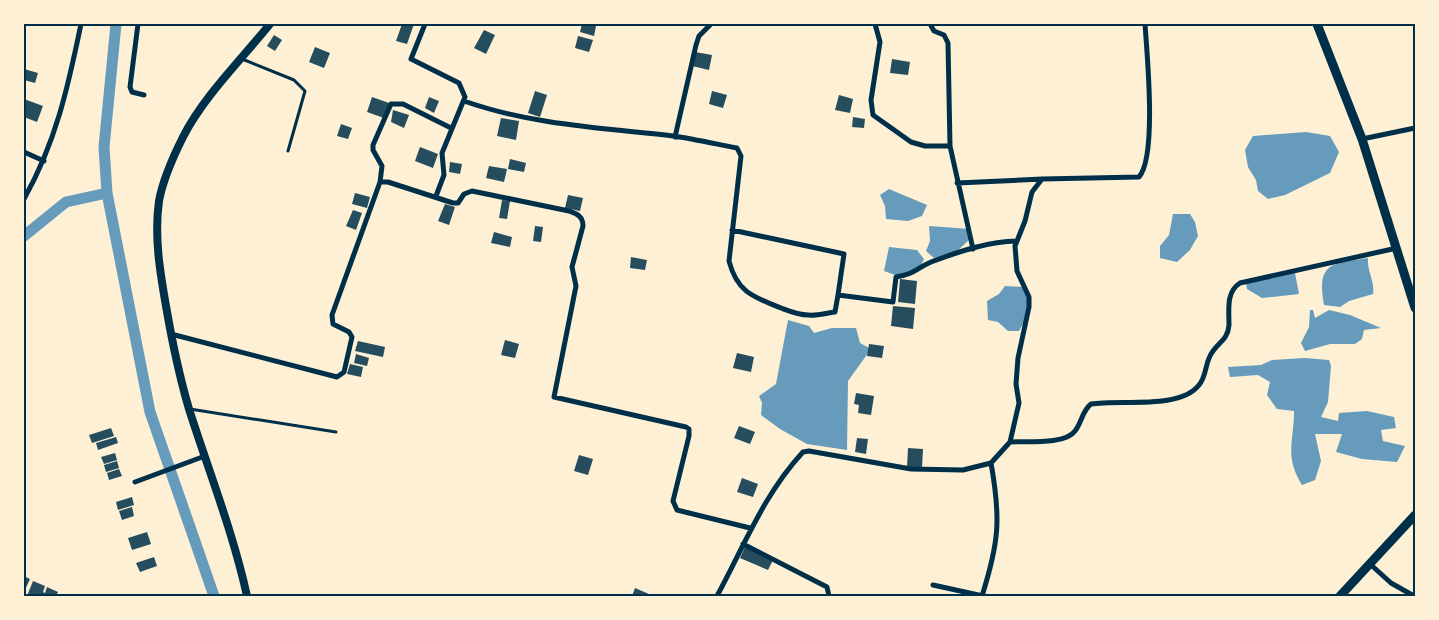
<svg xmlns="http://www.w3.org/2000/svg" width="1439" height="620" viewBox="0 0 1439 620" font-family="'Varela Round',sans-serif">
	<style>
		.water { fill: #669bbc }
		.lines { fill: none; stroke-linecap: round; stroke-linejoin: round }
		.canal { stroke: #669bbc; stroke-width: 11 }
		.building { fill: #264d5e }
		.service { stroke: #003049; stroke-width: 3 }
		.minor { stroke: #003049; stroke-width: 5 }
		.tertiary { stroke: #003049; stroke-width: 8 }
		.secondary { stroke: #003049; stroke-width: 9 }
		.neatline { fill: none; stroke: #003049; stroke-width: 2 }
	</style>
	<rect width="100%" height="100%" fill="#fdf0d5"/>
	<path class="water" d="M1306,132L1330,136L1339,152L1330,173L1285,195L1268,199L1258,191L1256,180L1248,167L1245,150L1253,136Z
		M889,189L927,205L922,216L908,221L886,219L885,206L880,195Z
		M1173,214H1190L1195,222L1198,236L1190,250L1177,262L1160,258V246L1169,235Z
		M929,226L970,229V239L955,253L934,258L926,251L930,241Z
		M889,247L917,250L924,259L918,271L898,276L884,271Z
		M1368,258C1367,272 1375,281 1373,294L1349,301L1340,307L1324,305C1316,261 1333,264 1368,258Z
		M1295,273L1299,294L1262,298L1247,289L1246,283L1274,274Z
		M1005,286L1023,287L1031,300L1027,317L1019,331H1008L998,322L988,320L987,301L999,294Z
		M1310,310H1313L1315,318L1329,310L1350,315L1381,328L1364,330L1362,339L1355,344H1330L1305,351L1301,343L1309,327Z
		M788,320L809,326L814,333L832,328H856L860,343L871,349L848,381L847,450L807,444L780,429L761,415L762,403L759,396L776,384Z
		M1305,358L1329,360L1331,366L1328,402L1321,417L1338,421L1339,413L1367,411L1394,417L1396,428L1381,430L1383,441L1405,446L1397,462L1362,459L1336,452L1342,434H1315L1321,461L1315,480L1302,485C1284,456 1294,442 1294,411L1277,409L1267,395L1270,382L1258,375L1230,377L1228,367L1261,365L1272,360Z"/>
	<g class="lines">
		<path class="canal" d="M116,24L104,147L107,193L150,412L214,596
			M24,236L66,202L107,193"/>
	</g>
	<path class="building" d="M402,24H414L407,44L396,41Z
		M582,24L596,26L594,36L580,32Z
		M484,30L495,35L486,54L474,48Z
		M274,35L282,40L275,51L267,46Z
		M578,36L593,40L589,52L575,48Z
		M315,47L330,53L324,68L309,62Z
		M695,52L712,55L709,70L692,66Z
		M892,59L910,62L908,75L890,73Z
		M24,69L38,73L35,83L24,80Z
		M535,91L547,95L540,117L528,113Z
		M712,91L727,95L723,108L709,104Z
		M839,95L853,99L850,113L835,110Z
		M372,97L389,103L384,118L367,112Z
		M429,97L439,101L434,113L425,108Z
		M24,99L43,106L37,122L24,117Z
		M393,110L409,115L404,128L391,122Z
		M853,117L865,119L864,128L852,127Z
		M501,118L519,121L516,140L497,136Z
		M341,124L352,128L348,139L337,136Z
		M420,147L438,154L433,168L415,161Z
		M510,159L526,163L524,172L508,169Z
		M450,162L462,164L460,174L449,172Z
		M489,166L507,169L504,182L486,178Z
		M355,193L370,197L367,208L352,204Z
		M568,195L583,198L580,211L565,208Z
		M502,200L510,201L507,219L499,218Z
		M445,204L455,207L449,225L438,221Z
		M353,210L362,213L356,230L346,226Z
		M535,226L543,227L541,242L533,241Z
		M494,232L512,237L510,247L491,243Z
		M631,257L647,260L645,270L630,268Z
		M900,279L917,281L915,304L898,302Z
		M893,306L915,308L913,329L891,326Z
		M505,340L519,344L515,358L501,355Z
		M358,341L385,347L383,357L355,351Z
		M869,344L884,346L882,358L867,356Z
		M737,353L754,357L751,372L733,368Z
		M356,354L369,358L367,366L354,363Z
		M350,364L363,367L361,377L347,374Z
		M856,393L874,396L871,415L858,413L859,405L854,404Z
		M739,426L755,432L750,444L734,438Z
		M111,428L114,436L92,443L89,435Z
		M116,437L118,443L98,450L96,443Z
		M857,438L868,439L866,454L855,452Z
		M908,448L923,449L922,468L907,467Z
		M115,453L117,460L104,464L101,457Z
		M579,455L593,459L588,475L574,471Z
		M117,461L119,468L106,472L104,465Z
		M119,469L122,476L109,480L107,473Z
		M742,478L758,484L753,497L737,492Z
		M132,497L134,505L118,510L116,502Z
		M132,507L134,516L122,520L119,511Z
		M147,532L151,544L132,550L128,538Z
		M745,547L773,560L768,570L740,558Z
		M154,557L157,566L140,572L136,563Z
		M24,576L30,579L24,592Z
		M33,581L45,586L43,592L45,593L47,587L58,592L56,596H27Z
		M635,588L649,594L648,596H632Z"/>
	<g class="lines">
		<path class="service" d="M242,59L294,80L305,91L288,151
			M190,409L336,432"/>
		<path class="minor" d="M138,24L130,87L132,92L144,95
			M425,24L411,59L459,83L465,97L442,153L444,175L436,196
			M875,24L880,42L871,100L873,115L911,142L925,146H950
			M930,24L934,31L944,35L948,43L950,146L973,249
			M464,101C532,125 602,128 673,136C694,139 716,144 737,148L741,156L729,261C737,292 753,297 781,308C789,311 799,315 808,315C817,316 826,313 835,312L838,295L893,302L896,277C915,274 915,269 931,262C958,252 989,241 1017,241
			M675,137L696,45L699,36L711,24
			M1362,139L1415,128
			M24,152L44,161
			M380,182L382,166L373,150V145L391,104H403L451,128
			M957,183L1042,179
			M24,199C56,142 68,87 81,24
			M732,230L844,254L838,295
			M171,334L337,377L344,372L352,337L349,332L333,324L332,315L380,182H388L453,203H458L464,194L472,191L569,211C577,214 583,216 583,226L572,267L576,286L554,397L686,427L689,429V436L673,501L677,510L750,528
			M1010,442C1027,441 1065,445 1075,431C1082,422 1082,411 1091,404C1119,399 1180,410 1199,385C1206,377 1205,366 1210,356C1216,343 1228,341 1229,325C1229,309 1226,292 1240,283L1397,248
			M135,482L205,456
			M743,544L827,587L829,596
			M1370,564L1391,583L1414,596
			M933,585L983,596
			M717,596C744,546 764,494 803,452L809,451L911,469L963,470L991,463L1010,442L1019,403L1016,384L1018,358L1029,307V297L1017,271L1015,246L1025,221L1032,192L1042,179L1139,177C1157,157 1147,54 1145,24
			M982,596C999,542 1001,519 991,463"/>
		<path class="tertiary" d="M247,596C233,532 209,472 189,409C179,375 172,341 166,306C160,272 154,236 159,201C163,179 173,157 183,137C204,96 241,60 270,24"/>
		<path class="secondary" d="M1317,24L1362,139L1415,308
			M1340,596L1415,515"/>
	</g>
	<rect width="1439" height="620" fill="none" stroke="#fdf0d5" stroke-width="50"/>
	<rect x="25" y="25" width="1389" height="570" class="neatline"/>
</svg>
